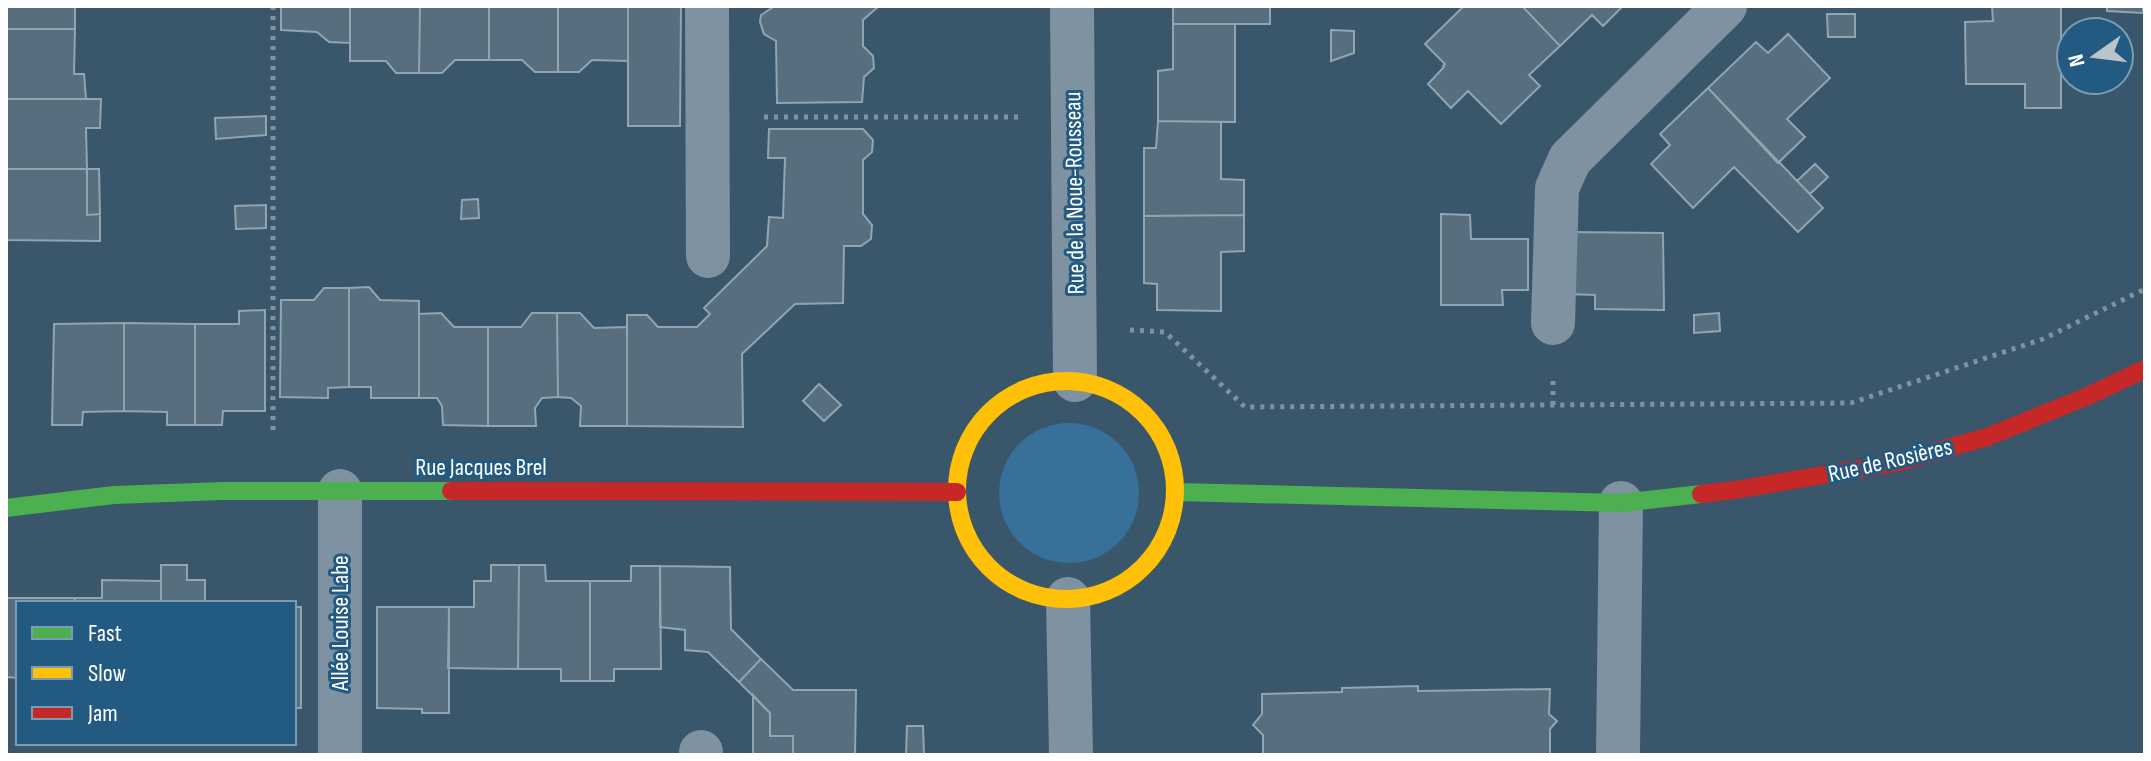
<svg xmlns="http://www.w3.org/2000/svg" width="2151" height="761" viewBox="0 0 2151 761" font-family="'Sofia Sans Condensed',sans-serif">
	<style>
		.green { fill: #377098 }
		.building { fill: #566e7e; stroke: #92a4b0; stroke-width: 2 }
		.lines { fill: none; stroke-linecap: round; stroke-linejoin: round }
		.path { stroke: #7f92a1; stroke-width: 5; stroke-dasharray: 4 6; stroke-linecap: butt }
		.street { stroke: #7f92a1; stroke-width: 44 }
		.fast { stroke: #4caf50; stroke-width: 18 }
		.slow { stroke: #ffc107; stroke-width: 18 }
		.jam { stroke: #c62828; stroke-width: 18 }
		.labels { text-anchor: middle; stroke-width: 6; stroke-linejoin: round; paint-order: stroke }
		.street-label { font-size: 24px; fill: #fff; stroke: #235a81 }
	</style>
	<rect width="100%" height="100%" fill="#39566b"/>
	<path class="green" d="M999 493a70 70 0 1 1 140 0a70 70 0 1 1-140 0Z"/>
	<path class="building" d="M6,6H75V29H6Z
		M281,6H350V43L329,42L317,32L281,30Z
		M350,6H420L419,73H396L386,61H350Z
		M420,6H489V60H455L442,73H419Z
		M489,6H558V72H535L522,60H489Z
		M558,6H628V61L592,60L579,72H558Z
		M628,6H681L680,126H628Z
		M775,6H879L863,20V46L873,56L874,68L864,77L862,102L777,103L776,41L764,34L760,22L761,15Z
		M1173,6H1270V24H1173Z
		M1464,6H1522L1560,46L1529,75L1540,86L1501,124L1468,91L1451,108L1428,84L1444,67L1443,66L1445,64L1425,44Z
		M1522,6H1623L1603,26L1592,15L1560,46Z
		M1992,6L2061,7V108H2025V84H1966L1965,22L1993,21Z
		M2107,6H2143V13L2107,11Z
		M1827,14H1855V37H1828Z
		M1173,24H1235V122L1158,121V71L1173,69Z
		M6,29H75L74,74H84L86,99H6Z
		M1331,30L1354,31V53L1331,61Z
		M1788,34L1830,78L1787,119L1805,137L1778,163L1708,88L1756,42L1768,53Z
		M1708,88L1823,208L1798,232L1734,167L1693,208L1651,164L1670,145L1660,134Z
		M6,99H101L100,128H86L87,169H6Z
		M266,116V135L216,139L215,118Z
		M1158,121L1221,122V179L1244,180V215L1144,216V148H1156Z
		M769,129H863L873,140L872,152L863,160V214L872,225L871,239L861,246H844L843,303L795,304L742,354L743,427L627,426V315H647L658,327H697L710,314L704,308L767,246L769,217L783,218L785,158H768Z
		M1815,164L1828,177L1810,194L1797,181Z
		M6,169H87V215L100,214V241L6,240Z
		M87,169H99L100,214L87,215Z
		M478,199L479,218L461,219L462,200Z
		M266,205V228L236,229L235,206Z
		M1441,214L1470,215L1471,239H1528V290H1502L1503,305H1441Z
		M1244,215V251L1221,252V311L1157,310V284L1144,283V216Z
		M1567,232L1663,233L1664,310L1595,309V295L1567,294Z
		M369,287L380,300L419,301V398H371V387H349V288Z
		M324,288H349V387L328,388V398L280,397L281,300H314Z
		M265,310V411H223L222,425H195V324H239V311Z
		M441,313L454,327H488V426L443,425L442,406L437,398H419V314Z
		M532,313H557L558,397L542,398L535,408L536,426H488V327H521Z
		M557,313H580L594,328L627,327V426H580L581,406L571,398L558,397Z
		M1719,313L1720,331L1694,333V315Z
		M124,323V411L83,412L82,425H52L54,324Z
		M124,323L195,324V425H167V412L124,411Z
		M819,384L841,405L824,421L803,401Z
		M161,565H187V580H205V603H161Z
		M491,565H519L518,669L448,668L449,607H474V581H491Z
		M519,565H545L546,581H590V681H561V669H518Z
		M631,566H660L661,669H614V681H590V581H631Z
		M660,566L730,567L731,629L761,659L739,682L708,652L685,650V630L660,627Z
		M102,580L161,581V603H74L75,598H102Z
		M6,598H75L74,603H18V678L6,677Z
		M294,607H301V708H294Z
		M377,607H449V713H422V709L377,708Z
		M761,659L793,690H856L855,755H793V736H770V713L739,682Z
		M1418,686V691L1550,689L1549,714L1557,721L1550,729V755H1263V735L1253,725L1262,714V694L1342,692V688Z
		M753,695L770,713V736H793V755H753Z
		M907,726H923L924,755H906Z"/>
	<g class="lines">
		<path class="path" d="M273,6V434
			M764,117H1018
			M1130,330L1165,332L1245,407L1851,403L2043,339L2145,289
			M1553,405V378"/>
		<path class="street" d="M707,6L708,256
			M1072,6L1075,380
			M1553,323L1557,188L1570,159L1725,6
			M1068,599L1071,755
			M340,755V491
			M701,755V752
			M1618,755L1621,503"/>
		<path class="fast" d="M1176,492L1621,503L1701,494
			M6,508L114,495L222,491H451"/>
		<path class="slow" d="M957 490a109 109 0 1 1 218 0a109 109 0 1 1-218 0Z"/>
		<path class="jam" d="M451,491L957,492
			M1701,494L1735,490L1895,463L1987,437L2088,396L2145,369"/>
	</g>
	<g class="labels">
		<g class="street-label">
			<text transform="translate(1074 193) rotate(-91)" y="8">Rue de la Noue-Rousseau</text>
			<text transform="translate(1890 460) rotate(-13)" y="8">Rue de Rosières</text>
			<text x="481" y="475">Rue Jacques Brel</text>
			<text transform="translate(340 623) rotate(-90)" y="8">Allée Louise Labe</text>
		</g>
	</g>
	<rect width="2151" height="761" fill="none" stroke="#ffffff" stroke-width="16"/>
	<rect x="16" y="601" width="280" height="144" fill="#235a81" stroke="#7b9cb3" stroke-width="2"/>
	<rect x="32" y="627" width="40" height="12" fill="#4caf50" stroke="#7b9cb3" stroke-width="2"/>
	<text x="88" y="641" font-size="24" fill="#ffffff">Fast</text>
	<rect x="32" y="667" width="40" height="12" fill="#ffc107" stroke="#7b9cb3" stroke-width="2"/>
	<text x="88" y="681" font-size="24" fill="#ffffff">Slow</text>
	<rect x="32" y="707" width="40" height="12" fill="#c62828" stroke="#7b9cb3" stroke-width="2"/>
	<text x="88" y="721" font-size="24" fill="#ffffff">Jam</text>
	<g transform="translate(2095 56) rotate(256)"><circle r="38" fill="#235a81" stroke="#7b9cb3" stroke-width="2"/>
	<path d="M0-6L14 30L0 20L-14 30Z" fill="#bac4cb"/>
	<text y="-12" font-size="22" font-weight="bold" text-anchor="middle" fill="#ffffff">N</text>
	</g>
</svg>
